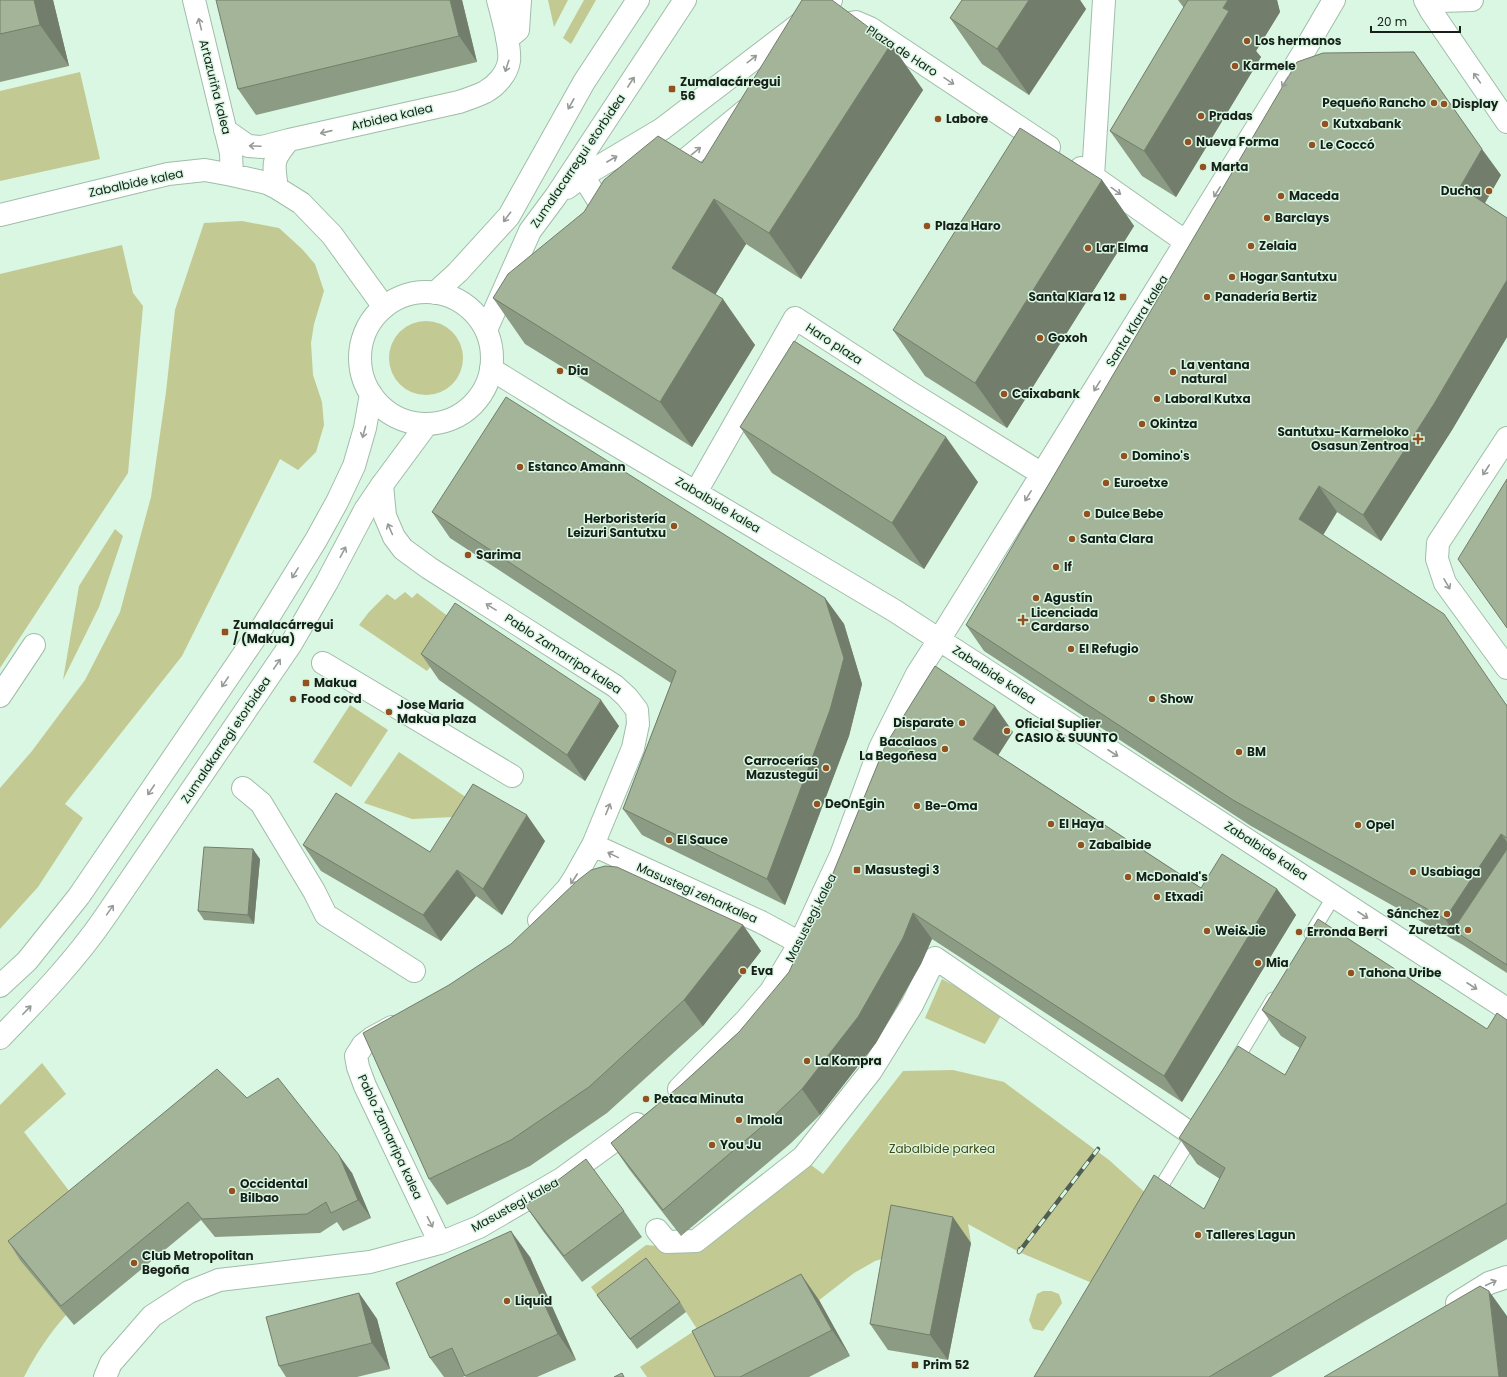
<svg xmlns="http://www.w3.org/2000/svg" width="1507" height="1377" viewBox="0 0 1507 1377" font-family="Poppins,sans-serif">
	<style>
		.green { fill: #c2c992 }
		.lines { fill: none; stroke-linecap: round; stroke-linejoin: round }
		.lane-casing { stroke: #a0bda9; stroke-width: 15 }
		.street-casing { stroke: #a0bda9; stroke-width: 24 }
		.primary-casing { stroke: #a0bda9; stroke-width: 24 }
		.lane { stroke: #fff; stroke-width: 13 }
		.street { stroke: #fff; stroke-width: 22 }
		.primary { stroke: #fff; stroke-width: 22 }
		.rail-casing { stroke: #4e5e53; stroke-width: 4.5 }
		.rail { stroke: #d9f7e2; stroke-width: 3; stroke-dasharray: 9; stroke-linecap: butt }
		.wall { fill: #8c9b84 }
		.shaded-wall { fill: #727e6b }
		.building { fill: #a3b499; stroke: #727e6b }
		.oneway { stroke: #969b98 }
		.poi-dot { fill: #935120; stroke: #d9f7e2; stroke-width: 1.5 }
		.labels { text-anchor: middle; stroke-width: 3; stroke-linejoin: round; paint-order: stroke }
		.poi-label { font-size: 12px; font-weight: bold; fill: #162019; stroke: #d9f7e2; text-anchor: start }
		.street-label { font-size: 12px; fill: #162019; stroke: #d9f7e2 }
		.park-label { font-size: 12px; fill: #43480f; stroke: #d9f7e2 }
	</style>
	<rect width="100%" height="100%" fill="#d9f7e2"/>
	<path class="green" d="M548,0H568L554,27Z
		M584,0H596L571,44L563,38Z
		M80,72L100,159L0,181V91Z
		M242,221L279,228L302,249L315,264L324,291L314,324L311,343L313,375L322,402L324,425L316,452L298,470L280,459L182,656L65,804L83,818L38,887L0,929V788L32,751L85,680L120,612L151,497L166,392L175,310L204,223Z
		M122,245L133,293L143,306L128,473L0,668V274Z
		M389 358a37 37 0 1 1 74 0a37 37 0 1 1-74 0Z
		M115,529L123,536L99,607L63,680L79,586Z
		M405,592L412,598L417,593L461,626L427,671L359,625L369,612L387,594L395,600Z
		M350,705L388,730L351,787L313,762Z
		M399,752L479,806L473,816L412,819L364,803Z
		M942,979L1003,1012L985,1044L925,1018Z
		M42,1063L66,1094L24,1132L83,1209L21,1259L66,1315C49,1334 35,1355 24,1377H0V1105Z
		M953,1070L1004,1082L1109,1160L1149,1196L1118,1294L1019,1252L968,1224L971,1243L909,1231L892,1256L875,1261L854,1273L720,1377H647L640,1367L697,1329L686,1312L653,1267L604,1305L591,1287L646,1245L701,1250L807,1162L823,1174L903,1071Z
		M1043,1291H1051L1059,1294L1062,1303L1043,1331L1033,1329L1029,1320L1037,1294Z"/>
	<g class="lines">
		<g class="lane-casing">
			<path id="lane" d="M1311,934L1334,896
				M1234,1064L1273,999
				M1162,1185L1194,1133"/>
		</g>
		<g class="street-casing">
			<path id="street" d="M194,0L231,153L232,175
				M1425,0L1431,11L1507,122
				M1439,0L1441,1L1472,0
				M841,25L856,22L870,28L1049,147
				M507,39L518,30L520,0
				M225,130L248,146L262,147L289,140
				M1081,168L1186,242
				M667,175L746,110
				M583,176L601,205L617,211
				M1093,176L1104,0
				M277,188C273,162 272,160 289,140L459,102C468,99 477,96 485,92C496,86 507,74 509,61C511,47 502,15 498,0
				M0,215L168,174L205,170L232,175L267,183L277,188L301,203L332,235L384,307
				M491,369L564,414L895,611L1507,1009
				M1507,438L1438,543L1437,559L1445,583L1507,668
				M382,485L385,516L394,537L403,549L429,568L615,686L627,697L637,710L638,724L633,748L593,845L575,877L568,888L539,920
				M696,492L795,318L911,393L1042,474
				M323,663L512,776
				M0,696L34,645
				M243,788L261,803L314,891L326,915L414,971
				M593,845L761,922L800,943
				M392,1027L372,1038L363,1045L356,1056L358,1067L365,1086L440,1243
				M679,1089L746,1020L771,991L800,943L841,855L880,748L917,674L939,640L1303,53L1334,0
				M657,1230L667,1242L696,1241L803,1157L871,1071L912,1005L935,958L1193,1135
				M1457,1303L1489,1283L1507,1277
				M105,1377L111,1363L152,1316L189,1292L219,1280L370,1262L440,1243L479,1227L563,1178L637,1124"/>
		</g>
		<g class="primary-casing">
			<path id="primary" d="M567,188L583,176L662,129L831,0
				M360 358a66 66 0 1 1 132 0a66 66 0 1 1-132 0Z
				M435,293L458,272L509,216L584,82L638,0
				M486,330L530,231L556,196L685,0
				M0,986L27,961L79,896L263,626L316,540L337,502L354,466L365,428L371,394
				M0,1038C37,1000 75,961 105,917L291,644L327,582L365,510L382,485L427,424"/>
		</g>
		<use href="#lane" class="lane"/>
		<use href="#street" class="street"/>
		<use href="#primary" class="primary"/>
		<g class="rail-casing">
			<path id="rail" d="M1020,1249L1019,1252L1098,1149"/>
		</g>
		<use href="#rail" class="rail"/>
	</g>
	<path class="wall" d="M0,0H53L69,66L0,82Z
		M462,0L477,62L256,115L238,89Z
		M962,0H1080L1086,9L1029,95L982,64L950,18Z
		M1178,0H1277L1280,12L1256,51L1261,57L1176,197L1142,176L1110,131L1184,8Z
		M891,44L923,90L801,279L746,244L715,295L755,345L692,447L525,344L493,298L584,212L702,163Z
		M1501,175L1485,203L1507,218V337L1452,430L1381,541L1337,512L1323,535L1507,705V973L1463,945L1251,826L984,651L966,625Z
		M1102,180L1134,226L1007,428L925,376L893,330Z
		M740,427L978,482L924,569L772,473Z
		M432,512L825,598L844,624L862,684L849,736L785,905L642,835L623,809L671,683L450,538Z
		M421,654L619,726L585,781L439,680Z
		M1013,732L998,755L1201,888L1277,889L1296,915L1182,1102L932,939L921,964L876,1043L820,1115L790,1144L681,1236L629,1169L611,1143L681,1085L739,1032Z
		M545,841L502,915L476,896L441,941L321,871L303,845L430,852Z
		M260,859L254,924L204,920L198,911Z
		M743,925L761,951L703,1026L607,1113L530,1166L447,1205L429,1179L449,985Z
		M1262,1010L1487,1029L1507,1020V1239L1365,1321L1271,1377H1034L1204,1209L1220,1179L1197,1164L1179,1138L1285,1075L1300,1048L1281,1036Z
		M247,1098L352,1173L371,1218L343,1231L337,1222L320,1233L215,1237L201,1220L74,1325L20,1260L8,1241Z
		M525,1205L624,1211L642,1237L582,1282L543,1231Z
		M971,1243L948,1360L888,1350L870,1324Z
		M530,1257L576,1360L537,1377H466L465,1376L463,1377H444L430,1358Z
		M359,1293L377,1319L390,1369L357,1377H286L279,1366Z
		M597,1295L680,1302L686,1312L637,1349Z
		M819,1300L850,1356L809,1377H715Z"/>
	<path class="shaded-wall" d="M34,0H53L69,66L40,25Z
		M450,0H462L477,62L459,36Z
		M1029,0H1080L1086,9L1029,95L997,49Z
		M1228,0H1277L1280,12L1256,51L1261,57L1176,197L1144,151Z
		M891,44L923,90L801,279L769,233Z
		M1482,149L1501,175L1479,213L1460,187Z
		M1102,180L1134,226L1007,428L975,383Z
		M714,199L746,244L704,313L672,268Z
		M1507,280V337L1452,430L1381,541L1363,515Z
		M723,299L755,345L692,447L660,402Z
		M946,437L978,482L924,569L892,523Z
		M1319,486L1337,512L1317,545L1299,519Z
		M825,598L844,624L862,684L849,736L785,905L767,879Z
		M601,700L619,726L585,781L567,755Z
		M995,706L1013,732L992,765L973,739Z
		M527,815L545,841L502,915L483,889Z
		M1501,834L1507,842V878L1453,930L1463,945L1445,919Z
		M253,849L260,859L254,924L248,915Z
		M457,870L476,896L441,941L423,915Z
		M1277,889L1296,915L1182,1102L1164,1076Z
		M913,913L932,939L921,964L876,1043L820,1115L802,1089Z
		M743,925L761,951L703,1026L684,1000Z
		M339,1155L352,1173L371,1218L358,1200Z
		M953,1217L971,1243L948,1360L930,1335Z
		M511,1231L530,1257L576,1360L558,1334Z
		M801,1274L819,1300L850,1356L832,1330Z
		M1489,1291L1507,1316V1377H1499Z
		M359,1293L377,1319L390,1369L372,1343Z"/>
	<path class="building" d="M0,0H34L40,25L0,34Z
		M216,0H450L459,36L238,89Z
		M802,0H832L891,44L769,233L714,199L672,268L723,299L660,402L493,298L508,274L584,212L604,180L658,136L702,163Z
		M962,0H1029L997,49L950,18Z
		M1188,0H1228L1223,8L1229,11L1144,151L1110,131Z
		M1414,52L1482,149L1460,187L1507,218V280L1434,404L1363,515L1319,486L1299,519L1444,614L1507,706V838L1501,834L1445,919L1233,800L966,625L1297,62L1323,53Z
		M1020,128L1102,180L975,383L893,330Z
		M794,341L946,437L892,523L740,427Z
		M506,397L825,598L844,658L830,710L767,879L623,809L676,671L432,512Z
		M1507,479V628L1458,559Z
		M455,603L601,700L567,755L421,654Z
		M935,666L995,706L973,739L1201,888L1222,854L1277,889L1164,1076L913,913L903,938L858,1017L802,1089L772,1118L663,1210L611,1143L681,1085L739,1032L789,972L822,900L886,744Z
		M473,784L527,815L483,889L457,870L423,915L303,845L336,793L430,852Z
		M204,847L253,849L248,915L198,911Z
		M1507,849V965L1453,930Z
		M605,866L617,867L743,925L684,1000L589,1087L511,1140L429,1179L363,1033L449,985L511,944L577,881L591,870Z
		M1318,919L1487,1029L1497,1013L1507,1020V1203L1346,1295L1209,1377H1034L1099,1268L1154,1175L1204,1209L1225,1168L1179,1138L1238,1046L1285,1075L1306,1037L1262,1010Z
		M217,1069L247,1098L278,1078L339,1155L358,1200L331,1213L326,1202L307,1214L202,1219L188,1202L61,1306L8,1241Z
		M586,1159L624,1211L564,1256L525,1205Z
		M891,1205L953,1217L930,1335L870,1324Z
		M511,1231L558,1334L465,1376L452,1348L430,1358L396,1283Z
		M646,1258L680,1302L630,1339L597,1295Z
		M801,1274L832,1330L740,1377H715L692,1331Z
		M1480,1286L1489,1291L1499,1377H1324Z
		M359,1293L372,1343L279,1366L266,1317Z
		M622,1373L624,1377H614Z"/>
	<defs><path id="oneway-shaft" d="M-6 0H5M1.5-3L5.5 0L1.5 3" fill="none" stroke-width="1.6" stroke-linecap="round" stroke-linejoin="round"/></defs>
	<g class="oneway">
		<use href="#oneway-shaft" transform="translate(200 24) rotate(-104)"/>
		<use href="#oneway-shaft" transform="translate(752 59) rotate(-38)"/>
		<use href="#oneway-shaft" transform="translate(507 66) rotate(108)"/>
		<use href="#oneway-shaft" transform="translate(1477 78) rotate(-125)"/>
		<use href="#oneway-shaft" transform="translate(949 81) rotate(34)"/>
		<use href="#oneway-shaft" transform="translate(631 82) rotate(-57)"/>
		<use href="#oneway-shaft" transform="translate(1285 82) rotate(122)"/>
		<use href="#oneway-shaft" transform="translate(571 104) rotate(119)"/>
		<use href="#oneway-shaft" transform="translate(326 132) rotate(167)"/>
		<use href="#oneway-shaft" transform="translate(255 146) rotate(-178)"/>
		<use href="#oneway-shaft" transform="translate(696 151) rotate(-39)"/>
		<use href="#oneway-shaft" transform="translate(612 159) rotate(-30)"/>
		<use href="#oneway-shaft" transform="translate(1116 191) rotate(36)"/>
		<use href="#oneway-shaft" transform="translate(1217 192) rotate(122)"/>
		<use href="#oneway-shaft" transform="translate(507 217) rotate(127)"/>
		<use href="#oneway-shaft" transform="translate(1097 386) rotate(122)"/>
		<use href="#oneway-shaft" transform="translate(364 432) rotate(105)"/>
		<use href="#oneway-shaft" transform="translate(1486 470) rotate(123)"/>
		<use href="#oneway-shaft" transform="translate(1028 496) rotate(122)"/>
		<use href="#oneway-shaft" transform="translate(390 529) rotate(-114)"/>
		<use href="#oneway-shaft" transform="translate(343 552) rotate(-62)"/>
		<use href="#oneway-shaft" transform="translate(295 573) rotate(122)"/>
		<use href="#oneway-shaft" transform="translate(1447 584) rotate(60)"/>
		<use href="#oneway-shaft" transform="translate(491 607) rotate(-148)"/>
		<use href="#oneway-shaft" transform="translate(277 664) rotate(-56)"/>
		<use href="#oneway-shaft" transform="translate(225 682) rotate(124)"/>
		<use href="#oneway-shaft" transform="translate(1113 753) rotate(33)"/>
		<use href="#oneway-shaft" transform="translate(151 790) rotate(124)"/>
		<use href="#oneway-shaft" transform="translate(608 809) rotate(-68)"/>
		<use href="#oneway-shaft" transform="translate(613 855) rotate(-154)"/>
		<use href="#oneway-shaft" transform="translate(574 879) rotate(123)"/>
		<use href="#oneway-shaft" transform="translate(110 910) rotate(-55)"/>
		<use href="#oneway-shaft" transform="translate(1363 915) rotate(33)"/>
		<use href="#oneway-shaft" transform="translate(1472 986) rotate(33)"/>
		<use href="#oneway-shaft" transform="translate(27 1010) rotate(-46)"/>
		<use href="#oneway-shaft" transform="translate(430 1222) rotate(63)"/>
		<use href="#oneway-shaft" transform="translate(1491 1283) rotate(-25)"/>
	</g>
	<g class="poi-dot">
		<circle cx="1247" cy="41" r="4"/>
		<circle cx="1235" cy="66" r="4"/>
		<rect x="668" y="85" width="8" height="8" rx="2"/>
		<circle cx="1434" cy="103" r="4"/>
		<circle cx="1444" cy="104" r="4"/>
		<circle cx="1201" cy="116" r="4"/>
		<circle cx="938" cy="119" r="4"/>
		<circle cx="1325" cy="124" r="4"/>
		<circle cx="1188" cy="142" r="4"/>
		<circle cx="1312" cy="145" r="4"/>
		<circle cx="1203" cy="167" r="4"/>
		<circle cx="1489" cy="191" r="4"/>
		<circle cx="1281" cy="196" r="4"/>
		<circle cx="1267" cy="218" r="4"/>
		<circle cx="927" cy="226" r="4"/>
		<circle cx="1251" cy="246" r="4"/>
		<circle cx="1088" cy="248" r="4"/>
		<circle cx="1232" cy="277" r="4"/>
		<rect x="1119" y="293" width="8" height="8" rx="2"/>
		<circle cx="1207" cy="297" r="4"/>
		<circle cx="1040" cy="338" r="4"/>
		<circle cx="560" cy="371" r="4"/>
		<circle cx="1173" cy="372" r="4"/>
		<circle cx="1004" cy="394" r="4"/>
		<circle cx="1157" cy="399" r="4"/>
		<circle cx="1142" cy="424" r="4"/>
		<path d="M1416 433h4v4h4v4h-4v4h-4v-4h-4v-4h4z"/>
		<circle cx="1124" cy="456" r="4"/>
		<circle cx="520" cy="467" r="4"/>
		<circle cx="1106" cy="483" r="4"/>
		<circle cx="1087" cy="514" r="4"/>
		<circle cx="674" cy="526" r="4"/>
		<circle cx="1072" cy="539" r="4"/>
		<circle cx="468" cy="555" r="4"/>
		<circle cx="1056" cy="567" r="4"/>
		<circle cx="1036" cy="598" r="4"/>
		<path d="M1021 614h4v4h4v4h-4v4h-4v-4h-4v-4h4z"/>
		<rect x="221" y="628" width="8" height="8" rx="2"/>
		<circle cx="1071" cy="649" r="4"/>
		<rect x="302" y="679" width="8" height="8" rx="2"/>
		<circle cx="293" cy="699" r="4"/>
		<circle cx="1152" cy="699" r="4"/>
		<circle cx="389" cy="712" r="4"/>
		<circle cx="962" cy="723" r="4"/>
		<circle cx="1007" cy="731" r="4"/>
		<circle cx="945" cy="749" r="4"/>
		<circle cx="1239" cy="752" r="4"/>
		<circle cx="826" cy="768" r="4"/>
		<circle cx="817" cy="804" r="4"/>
		<circle cx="917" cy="806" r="4"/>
		<circle cx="1051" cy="824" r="4"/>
		<circle cx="1358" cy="825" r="4"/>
		<circle cx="669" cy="840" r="4"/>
		<circle cx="1081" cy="845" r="4"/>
		<rect x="853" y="866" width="8" height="8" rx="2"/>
		<circle cx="1413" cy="872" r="4"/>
		<circle cx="1128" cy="877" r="4"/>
		<circle cx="1157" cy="897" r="4"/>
		<circle cx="1447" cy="914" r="4"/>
		<circle cx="1468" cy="930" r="4"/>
		<circle cx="1207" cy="931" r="4"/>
		<circle cx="1299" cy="932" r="4"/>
		<circle cx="1258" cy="963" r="4"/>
		<circle cx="743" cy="971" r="4"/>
		<circle cx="1351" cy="973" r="4"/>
		<circle cx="807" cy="1061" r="4"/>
		<circle cx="646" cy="1099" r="4"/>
		<circle cx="739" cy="1120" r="4"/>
		<circle cx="712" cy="1145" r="4"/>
		<circle cx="232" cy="1191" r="4"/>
		<circle cx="1198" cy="1235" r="4"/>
		<circle cx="134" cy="1263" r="4"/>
		<circle cx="507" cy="1301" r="4"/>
		<rect x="911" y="1361" width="8" height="8" rx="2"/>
	</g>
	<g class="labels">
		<g class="poi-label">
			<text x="1255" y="45">Los hermanos</text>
			<text x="1243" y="70">Karmele</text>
			<text x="680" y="86">Zumalacárregui<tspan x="680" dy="14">56</tspan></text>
			<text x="1426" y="107" text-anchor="end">Pequeño Rancho</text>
			<text x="1452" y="108">Display</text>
			<text x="1209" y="120">Pradas</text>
			<text x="946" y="123">Labore</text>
			<text x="1333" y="128">Kutxabank</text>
			<text x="1196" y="146">Nueva Forma</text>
			<text x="1320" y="149">Le Coccó</text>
			<text x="1211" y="171">Marta</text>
			<text x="1481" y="195" text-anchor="end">Ducha</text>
			<text x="1289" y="200">Maceda</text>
			<text x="1275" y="222">Barclays</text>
			<text x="935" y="230">Plaza Haro</text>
			<text x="1259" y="250">Zelaia</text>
			<text x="1096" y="252">Lar Elma</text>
			<text x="1240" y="281">Hogar Santutxu</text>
			<text x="1115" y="301" text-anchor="end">Santa Klara 12</text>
			<text x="1215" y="301">Panadería Bertiz</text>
			<text x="1048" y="342">Goxoh</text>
			<text x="1181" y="369">La ventana<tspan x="1181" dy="14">natural</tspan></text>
			<text x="568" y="375">Dia</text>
			<text x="1012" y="398">Caixabank</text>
			<text x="1165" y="403">Laboral Kutxa</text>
			<text x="1150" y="428">Okintza</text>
			<text x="1409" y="436" text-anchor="end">Santutxu-Karmeloko<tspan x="1409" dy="14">Osasun Zentroa</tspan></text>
			<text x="1132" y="460">Domino's</text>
			<text x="528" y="471">Estanco Amann</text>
			<text x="1114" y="487">Euroetxe</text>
			<text x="1095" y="518">Dulce Bebe</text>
			<text x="666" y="523" text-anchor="end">Herboristería<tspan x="666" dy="14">Leizuri Santutxu</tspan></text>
			<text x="1080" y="543">Santa Clara</text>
			<text x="476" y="559">Sarima</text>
			<text x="1064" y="571">If</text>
			<text x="1044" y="602">Agustín</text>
			<text x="1031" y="617">Licenciada<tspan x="1031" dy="14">Cardarso</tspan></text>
			<text x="233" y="629">Zumalacárregui<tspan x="233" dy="14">/ (Makua)</tspan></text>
			<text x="1079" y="653">El Refugio</text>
			<text x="314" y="687">Makua</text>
			<text x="301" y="703">Food cord</text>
			<text x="1160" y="703">Show</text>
			<text x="397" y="709">Jose Maria<tspan x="397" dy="14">Makua plaza</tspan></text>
			<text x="954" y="727" text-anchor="end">Disparate</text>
			<text x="1015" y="728">Oficial Suplier<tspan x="1015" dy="14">CASIO &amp; SUUNTO</tspan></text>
			<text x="937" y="746" text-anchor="end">Bacalaos<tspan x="937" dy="14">La Begoñesa</tspan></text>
			<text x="1247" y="756">BM</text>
			<text x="818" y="765" text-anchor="end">Carrocerías<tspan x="818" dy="14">Mazustegui</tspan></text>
			<text x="825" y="808">DeOnEgin</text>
			<text x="925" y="810">Be-Oma</text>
			<text x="1059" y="828">El Haya</text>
			<text x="1366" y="829">Opel</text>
			<text x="677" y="844">El Sauce</text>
			<text x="1089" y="849">Zabalbide</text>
			<text x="865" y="874">Masustegi 3</text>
			<text x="1421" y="876">Usabiaga</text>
			<text x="1136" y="881">McDonald's</text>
			<text x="1165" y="901">Etxadi</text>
			<text x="1439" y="918" text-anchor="end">Sánchez</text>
			<text x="1460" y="934" text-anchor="end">Zuretzat</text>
			<text x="1215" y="935">Wei&amp;Jie</text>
			<text x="1307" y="936">Erronda Berri</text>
			<text x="1266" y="967">Mia</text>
			<text x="751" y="975">Eva</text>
			<text x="1359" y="977">Tahona Uribe</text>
			<text x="815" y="1065">La Kompra</text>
			<text x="654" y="1103">Petaca Minuta</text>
			<text x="747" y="1124">Imola</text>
			<text x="720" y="1149">You Ju</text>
			<text x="240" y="1188">Occidental<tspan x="240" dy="14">Bilbao</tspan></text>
			<text x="1206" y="1239">Talleres Lagun</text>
			<text x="142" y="1260">Club Metropolitan<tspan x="142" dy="14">Begoña</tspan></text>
			<text x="515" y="1305">Liquid</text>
			<text x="923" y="1369">Prim 52</text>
		</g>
		<g class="street-label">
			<text transform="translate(902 51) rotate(33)" y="4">Plaza de Haro</text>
			<text transform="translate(215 87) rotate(76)" y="4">Artazuriña kalea</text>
			<text transform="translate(392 117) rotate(-13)" y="4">Arbidea kalea</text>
			<text transform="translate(578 161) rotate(-56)" y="4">Zumalacarregui etorbidea</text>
			<text transform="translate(136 183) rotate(-12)" y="4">Zabalbide kalea</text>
			<text transform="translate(1137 321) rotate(-58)" y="4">Santa Klara kalea</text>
			<text transform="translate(834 344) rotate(33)" y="4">Haro plaza</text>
			<text transform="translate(718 505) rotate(31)" y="4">Zabalbide kalea</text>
			<text transform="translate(563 654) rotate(33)" y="4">Pablo Zamarripa kalea</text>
			<text transform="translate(994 675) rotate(33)" y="4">Zabalbide kalea</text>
			<text transform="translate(226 740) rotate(-56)" y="4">Zumalakarregi etorbidea</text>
			<text transform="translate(1266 851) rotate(33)" y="4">Zabalbide kalea</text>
			<text transform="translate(697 893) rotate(24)" y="4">Masustegi zeharkalea</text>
			<text transform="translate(811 918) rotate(-63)" y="4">Masustegi kalea</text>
			<text transform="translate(390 1137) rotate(65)" y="4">Pablo Zamarripa kalea</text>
			<text transform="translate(515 1205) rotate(-29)" y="4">Masustegi kalea</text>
		</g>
		<g class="park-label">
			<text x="942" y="1153">Zabalbide parkea</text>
		</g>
	</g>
	<path d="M1371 26v6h89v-6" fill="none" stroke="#162019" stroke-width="2"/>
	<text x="1377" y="26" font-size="12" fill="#162019" stroke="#d9f7e2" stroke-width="3" paint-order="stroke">20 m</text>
</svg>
